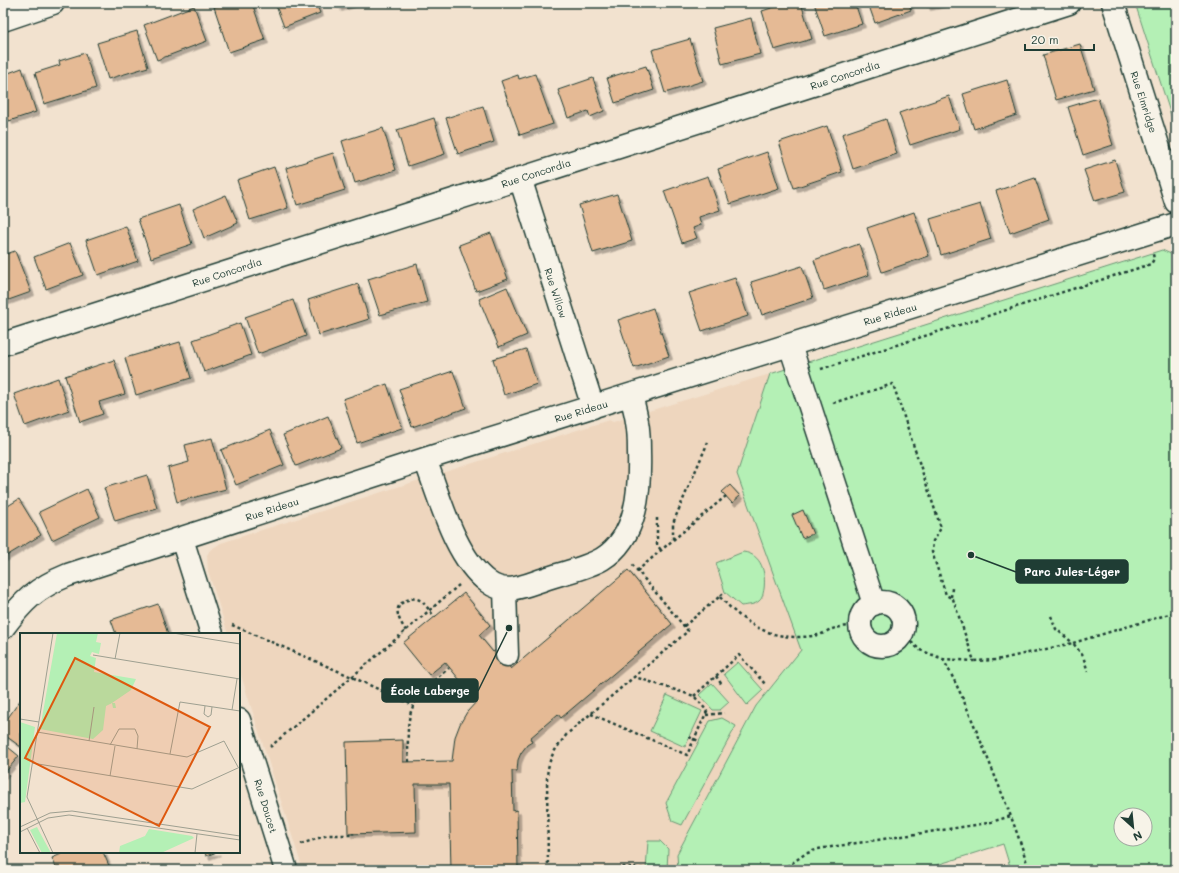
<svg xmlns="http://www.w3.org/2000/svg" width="1179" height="873" viewBox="0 0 1179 873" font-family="Mali,sans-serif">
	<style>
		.built { fill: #eed6be }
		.green { fill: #b4f0b5; stroke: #6a9674; fill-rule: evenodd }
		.building { fill: #e5ba95; stroke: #1f3d34; filter: url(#shadow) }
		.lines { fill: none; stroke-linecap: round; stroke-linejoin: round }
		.minor-casing { stroke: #1f3d34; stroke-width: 25 }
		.path { stroke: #1f3d34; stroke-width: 2.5; stroke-dasharray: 3 3; stroke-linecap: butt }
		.minor { stroke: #f7f3e8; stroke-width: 22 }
		.labels { text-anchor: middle; stroke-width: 3; stroke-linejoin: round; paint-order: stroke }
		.street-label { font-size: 10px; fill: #1f3d34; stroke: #f7f3e8 }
		.inset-road { fill: none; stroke: #9ea091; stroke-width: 1 }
		.view { fill: #de580e; fill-opacity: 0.15; stroke: #de580e; stroke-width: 2 }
		.inset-edge { fill: none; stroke: #1f3d34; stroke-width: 2 }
		.leader { fill: none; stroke: #1f3d34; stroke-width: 1.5 }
		.callout-dot { fill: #1f3d34; stroke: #f7f3e8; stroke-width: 1.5 }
		.callout { fill: #1f3d34; stroke: #1f3d34; stroke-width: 1.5 }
		.callout-label { font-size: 11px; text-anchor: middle; font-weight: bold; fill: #fff }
	</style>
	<defs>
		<filter id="shadow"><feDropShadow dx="3.5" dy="3.5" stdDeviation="0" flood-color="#0004"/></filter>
	</defs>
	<rect width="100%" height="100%" fill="#f2e2cf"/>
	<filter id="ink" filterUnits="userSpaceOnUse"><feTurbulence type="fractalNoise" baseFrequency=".025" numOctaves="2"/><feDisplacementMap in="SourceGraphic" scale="8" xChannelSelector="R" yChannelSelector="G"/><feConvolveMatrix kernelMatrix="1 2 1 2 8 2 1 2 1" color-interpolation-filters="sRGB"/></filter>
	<g filter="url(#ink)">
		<path class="built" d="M770,374L766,386L801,650L756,706L677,854L678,870H303L239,669V634H228L208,571L207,555L210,550L221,543L609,420L613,422Z"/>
		<path class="green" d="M1135,3H1176V131Z
			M1162,250L1171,254L1176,272V870H1011L1003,844L921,870H678L677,854L756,706L801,650L737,474L770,374ZM1121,815H1145V839H1121Z
			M743,552C762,554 766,573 764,589C763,593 763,598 759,601C755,605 747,605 741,606L725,592L716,563Z
			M738,662L763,690L747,705L724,674Z
			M712,683L729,702L720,710H713L699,695Z
			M667,695L702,711L685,747L650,731Z
			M722,718L736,726L682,825L672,821L666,803L710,721Z
			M648,841H660L668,849L667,870H646Z"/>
		<path class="building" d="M225,3H252L265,40L229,52L214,7Z
			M275,3H316L320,13L284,27Z
			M337,3H354L338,8Z
			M787,3H801L812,39L774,50L762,11Z
			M814,3H855L862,24L825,36Z
			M868,3H909L911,10L875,23Z
			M926,3H945L927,7Z
			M194,6L207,41L157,60L144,25Z
			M751,18L760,54L722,64L713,28Z
			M137,31L148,67L108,79L97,43Z
			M690,39L703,81L665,93L652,50Z
			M1080,44L1094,89L1056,100L1043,55Z
			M85,53L96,88L44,104L35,73L60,65L59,61Z
			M646,66L654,90L615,103L607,78Z
			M22,68L36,112L9,121L5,111H3V75Z
			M535,74L553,124L520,135L501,81L518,75L519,79Z
			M593,78L604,111L590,117L588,111L568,118L558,90Z
			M1007,80L1017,115L974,129L963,94Z
			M949,96L960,129L910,145L899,113Z
			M1098,98L1113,145L1083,155L1068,107Z
			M483,106L494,142L458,154L446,118Z
			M434,118L445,154L408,166L397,130Z
			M886,119L897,154L853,169L842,134Z
			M827,126L842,172L794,188L779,142Z
			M383,128L396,170L355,183L342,141Z
			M767,152L779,188L730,204L718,169Z
			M333,153L345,190L297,205L286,168Z
			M1115,160L1125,192L1095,201L1084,170Z
			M274,167L288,208L250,220L237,180Z
			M708,176L720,210L699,217L701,225L693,228L697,238L682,243L664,191Z
			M1035,178L1049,219L1010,233L996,191Z
			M617,194L632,241L593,253L579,205Z
			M226,195L238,223L204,238L193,209Z
			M980,204L991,239L941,255L930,219Z
			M179,205L192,244L151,258L138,219Z
			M914,212L929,256L882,272L867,228Z
			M126,226L138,261L98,275L86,240Z
			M491,233L508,279L476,291L459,245Z
			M70,243L83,275L46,289L34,257Z
			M859,244L869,275L824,290L814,260Z
			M15,251L31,292L3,302V255Z
			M417,264L427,302L380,315L368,279Z
			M802,266L813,298L762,315L751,282Z
			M735,278L748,316L702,331L689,293Z
			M358,284L369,319L319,335L308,300Z
			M507,287L527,335L499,347L479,299Z
			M293,300L306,336L258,354L245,317Z
			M653,308L669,356L634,368L618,320Z
			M240,323L251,355L204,372L193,340Z
			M180,342L191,378L136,395L125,358Z
			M526,349L537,384L504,395L493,359Z
			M114,360L125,394L99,402L103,414L80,422L65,376Z
			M453,371L466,408L412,427L399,389Z
			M58,378L69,410L25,426L14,394Z
			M387,384L402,428L357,443L343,399Z
			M328,416L341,448L296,466L283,435Z
			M270,430L284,465L236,485L221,450Z
			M212,438L226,489L177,502L168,468L189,462L185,445Z
			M147,475L157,508L115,521L104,488Z
			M730,485L740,496L732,503L722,492Z
			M87,489L100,517L52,540L39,512Z
			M19,499L41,535L3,558V509Z
			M803,510L813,534L802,538L792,515Z
			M628,570L672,624L561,718L558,714L530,738L532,742L527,745L521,753L518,760L517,771H512L513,811L517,810L518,870H451L449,784H415L416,832L348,834L346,742L403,740V762L452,761L455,737L460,724L467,712L477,701L445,662L429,675L403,643L464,593L490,625L479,635L493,652L496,650L511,669Z
			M158,604L168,634H116L111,620Z
			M21,699V747L3,734V725Z
			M3,743L19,756L3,775Z
			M66,852H103L110,868L105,870H57L52,858Z
			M205,852H217L206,856Z"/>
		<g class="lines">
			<g class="minor-casing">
				<path id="minor" d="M1113,3L1176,202
					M3,20L53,3
					M520,178L593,407
					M3,344L1069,3
					M790,345L874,604
					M425,459C439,496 455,558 488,582C506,596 526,585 545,579C562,573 587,568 602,559C638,537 640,489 639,452C639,442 639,432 637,422C636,413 633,404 631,395
					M182,539L212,634
					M505,589L507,655
					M860 624a22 22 0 1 1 44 0a22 22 0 1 1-44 0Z
					M3,628C23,601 36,588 68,575L425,459L1176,224
					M239,720L286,870"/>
			</g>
			<path class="path" d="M821,369L1151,264L1154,259L1153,254
				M833,403L893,384L941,528L933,541L932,552L946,595L953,599L974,661L997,660L1073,643L1083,656L1088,672
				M657,518V545L661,550
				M673,540L726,496
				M637,571L673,540V523L708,442
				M720,597C747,627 776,643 818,635C823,634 828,630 832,629C841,626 851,626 860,625
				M951,597L952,588
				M1051,616L1056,629L1073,643L1176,612
				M232,625L352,677L413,705
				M684,626L725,592
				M406,631C400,621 391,608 405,601C409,599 413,598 417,599C424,601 430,612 435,617
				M902,634L920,650L943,659L974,661
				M943,659C961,691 974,725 988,759C1003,796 1018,832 1029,870
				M716,676L722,685
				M694,696L739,655L766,685
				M591,714L687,755L707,711L694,696L635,677
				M706,715L724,713
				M689,737L699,741
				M270,747L459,585
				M409,762C405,710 409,700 449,668
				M301,844L328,835H353V833
				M548,870L547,776C549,756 555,750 567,734L688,631L631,563
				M617,870L624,867L646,869
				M782,870L805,854L818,849L988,823L1011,816"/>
			<use href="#minor" class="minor"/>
		</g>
	</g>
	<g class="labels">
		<g class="street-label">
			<text transform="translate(845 75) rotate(-18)" y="4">Rue Concordia</text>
			<text transform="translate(1144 102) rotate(72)" y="4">Rue Elmridge</text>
			<text transform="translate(536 173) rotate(-18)" y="4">Rue Concordia</text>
			<text transform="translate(227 272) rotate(-18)" y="4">Rue Concordia</text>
			<text transform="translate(556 293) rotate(72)" y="4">Rue Willow</text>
			<text transform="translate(890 314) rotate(-17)" y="4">Rue Rideau</text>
			<text transform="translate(581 411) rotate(-17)" y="4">Rue Rideau</text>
			<text transform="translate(272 509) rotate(-18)" y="4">Rue Rideau</text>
			<text transform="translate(266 806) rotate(73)" y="4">Rue Doucet</text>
		</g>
	</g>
	<g transform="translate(20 633)">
		<rect width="220" height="220" fill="#f2e2cf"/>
		<path d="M37,0H78L76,9L81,10L79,21L72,19L70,23L76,25L74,39L116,46L111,57L92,70H95L96,75H93L92,70L86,73L83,97L73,106L20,96ZM0,89L15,94L5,169L0,170ZM17,194L19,198L31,220H22L10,197ZM129,196L172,203L174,205L141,220H99L100,213L125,203Z" fill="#b4f0b5"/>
		<path class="inset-road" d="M153,0L220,11M73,22L220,46M95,26L100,0M185,73L184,81L188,84L191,82L192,74M212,77L217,46M0,86L19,89M17,99L167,124L204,108L218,134M69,108L74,74M90,112L99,96H115L118,103L117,116M150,121L160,69L220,78M12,130L172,156L220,134M90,143L95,113M0,194L30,180L52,178L220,203M7,195L20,220M0,199L28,185L49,182L220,207M33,220L7,164L33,0M175,220L177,201"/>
		<path class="view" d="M55,25L190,94L139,193L5,125Z"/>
		<rect width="220" height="220" class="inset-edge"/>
	</g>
	<path class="leader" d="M971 555L1016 572M509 628L478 691"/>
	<g class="callout-dot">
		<circle cx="971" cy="555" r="4"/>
		<circle cx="509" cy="628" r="4"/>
	</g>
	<g class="callout">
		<rect x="1016" y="560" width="112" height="23" rx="4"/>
		<rect x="382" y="679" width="96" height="23" rx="4"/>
	</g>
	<g class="callout-label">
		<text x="1072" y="576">Parc Jules-Léger</text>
		<text x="430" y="695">École Laberge</text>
	</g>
	<rect width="1179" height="873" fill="none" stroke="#f7f3e8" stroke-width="16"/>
	<rect x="8" y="8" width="1163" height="857" fill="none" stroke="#1f3d34" stroke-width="1.5" filter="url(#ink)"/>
	<g transform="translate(1133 827) rotate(153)"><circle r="19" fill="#f7f3e8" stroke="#a1aaa0"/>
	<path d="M0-3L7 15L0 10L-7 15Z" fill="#1f3d34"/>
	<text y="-6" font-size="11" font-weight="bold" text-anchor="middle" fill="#1f3d34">N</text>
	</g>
	<path d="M1025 44v6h69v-6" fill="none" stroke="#1f3d34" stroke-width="2"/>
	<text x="1031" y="44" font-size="12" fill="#1f3d34" stroke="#f7f3e8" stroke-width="3" paint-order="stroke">20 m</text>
</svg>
